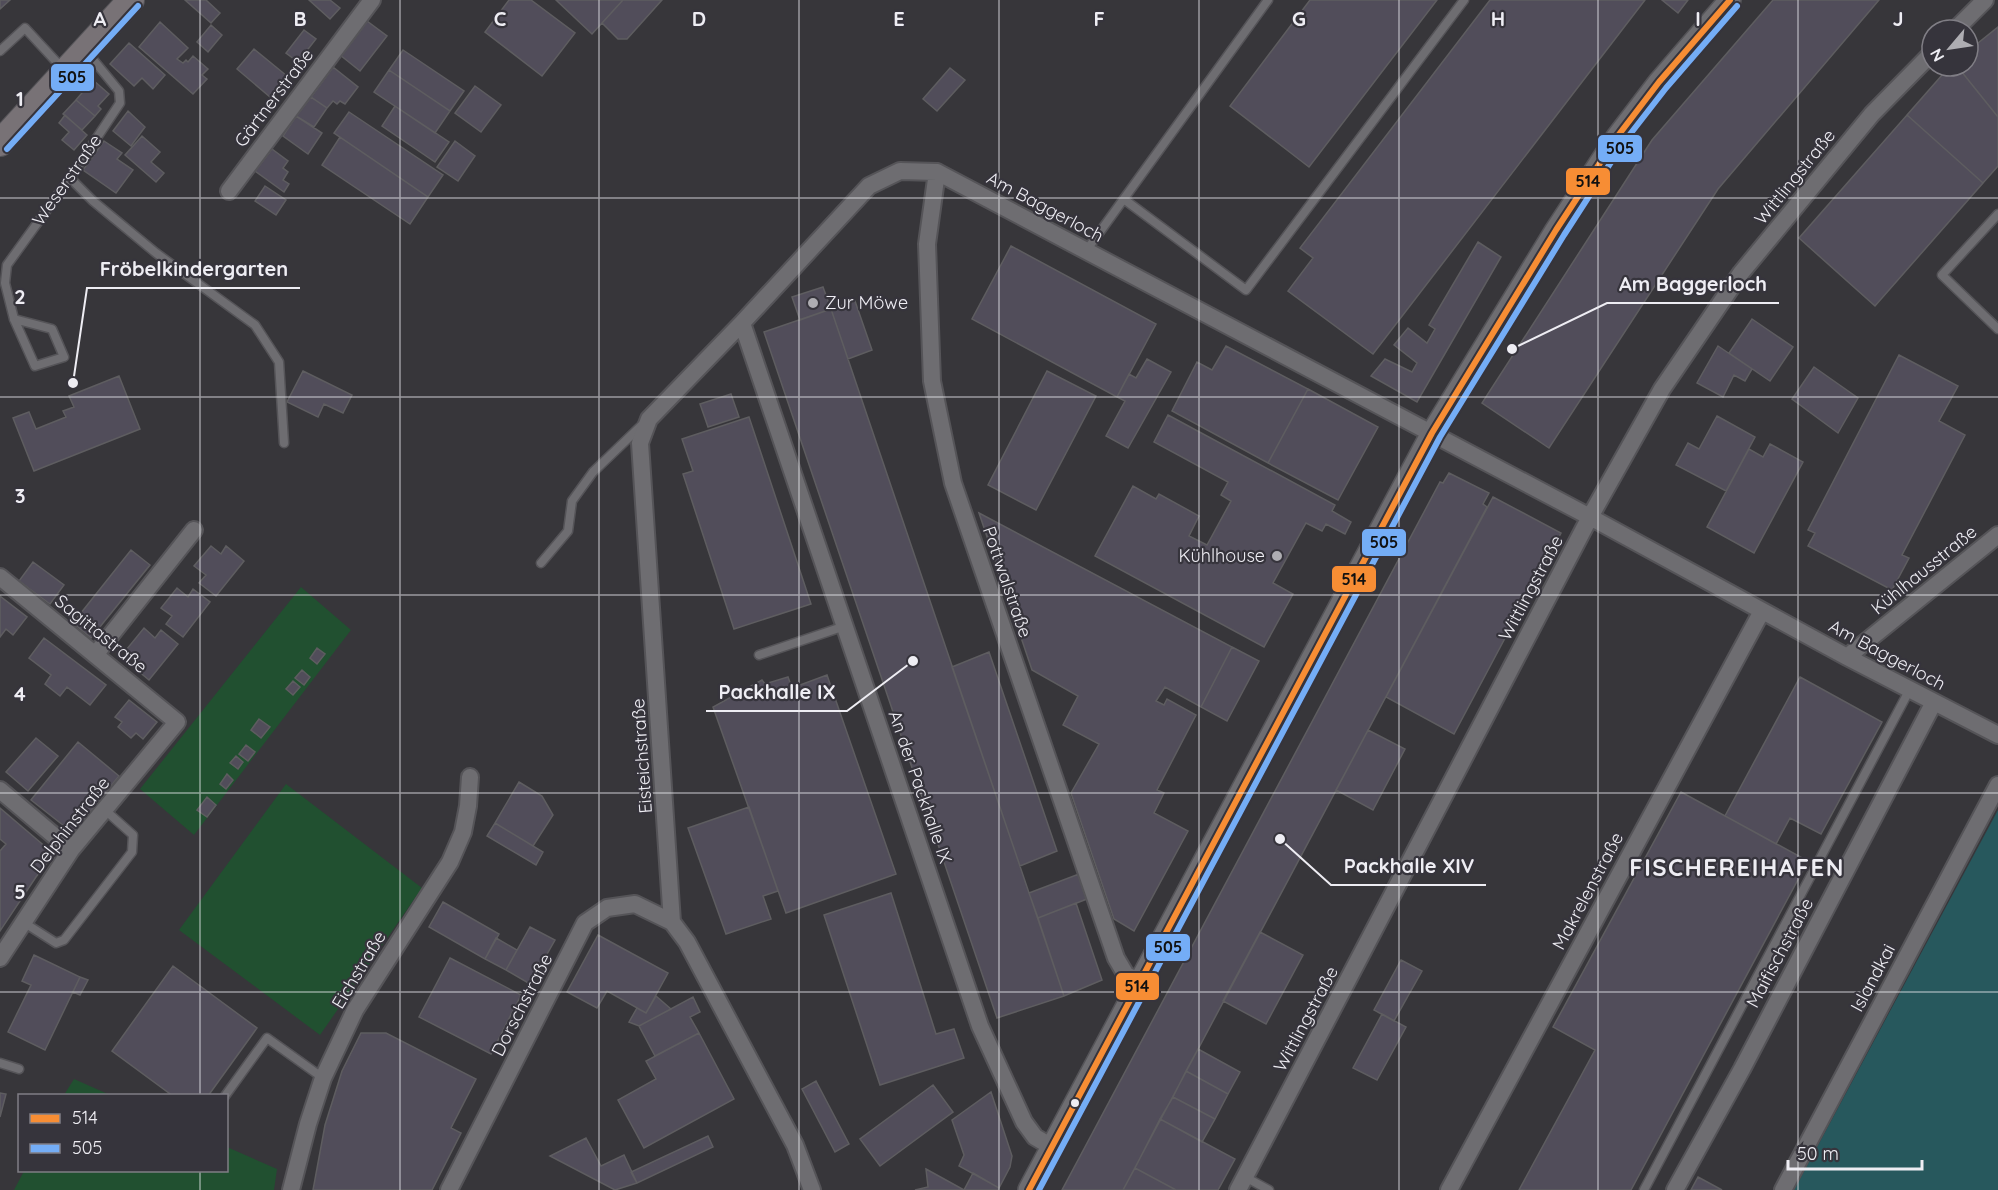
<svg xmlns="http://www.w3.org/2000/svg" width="1998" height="1190" viewBox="0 0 1998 1190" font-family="Quicksand,sans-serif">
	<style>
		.green { fill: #215030 }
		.water { fill: #27585d }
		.building { fill: #514d5a; stroke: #5e5d60; stroke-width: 1.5 }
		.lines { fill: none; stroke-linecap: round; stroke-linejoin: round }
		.service-casing { stroke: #555458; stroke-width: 11 }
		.minor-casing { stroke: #555458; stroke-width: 20 }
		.tertiary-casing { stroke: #555458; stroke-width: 24 }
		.primary-casing { stroke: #555458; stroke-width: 28 }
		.service { stroke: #6e6d71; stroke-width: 8 }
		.minor { stroke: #6e6d71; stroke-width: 16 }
		.tertiary { stroke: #6e6d71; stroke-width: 21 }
		.primary { stroke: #787276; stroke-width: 26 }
		.bus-1-casing { stroke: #36343c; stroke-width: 10 }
		.bus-2-casing { stroke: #36343c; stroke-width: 10 }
		.bus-1 { stroke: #f78d34; stroke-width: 6 }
		.bus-2 { stroke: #74adf6; stroke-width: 6 }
		.grid { fill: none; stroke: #eeedf3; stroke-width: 1.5; stroke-opacity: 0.55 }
		.poi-dot { fill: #aeadb2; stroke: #36343c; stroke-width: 2 }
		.bus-dot { fill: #eeedf3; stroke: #36343c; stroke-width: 2 }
		.labels { text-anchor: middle; stroke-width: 4.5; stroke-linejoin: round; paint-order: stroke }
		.street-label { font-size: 18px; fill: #eeedf3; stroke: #36343c }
		.poi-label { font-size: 18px; fill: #eeedf3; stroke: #36343c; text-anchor: start }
		.district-label { font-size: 24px; font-weight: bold; letter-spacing: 1.5px; fill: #eeedf3; stroke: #36343c }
		.grid-label { font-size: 20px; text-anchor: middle; font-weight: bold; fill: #eeedf3; stroke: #36343c; stroke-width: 4.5; stroke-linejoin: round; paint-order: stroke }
		.leader { fill: none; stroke: #eeedf3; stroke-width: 2 }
		.callout-dot { fill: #eeedf3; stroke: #36343c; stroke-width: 2 }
		.callout-label { font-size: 20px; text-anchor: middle; font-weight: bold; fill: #eeedf3; stroke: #36343c; stroke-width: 4.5; stroke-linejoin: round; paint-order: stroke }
		.line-badge { stroke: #36343c; stroke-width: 2 }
		.pale-badge-label { font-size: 16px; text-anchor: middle; font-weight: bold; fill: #111 }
	</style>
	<rect width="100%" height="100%" fill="#37363a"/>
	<path class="green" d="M301,587L351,630L194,835L140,789Z
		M286,784L422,888L320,1035L179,930Z
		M74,1079L110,1095H64Z
		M227,1147L277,1169L274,1190H14L24,1171L226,1170Z"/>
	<path class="water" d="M1998,810V1190H1794Z"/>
	<path class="building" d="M0,0H10L0,9Z
		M185,0H206L220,13L211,23Z
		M309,0H330L340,8L330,19Z
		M509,0H531L575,33L542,76L485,32Z
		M556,0H623L592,34Z
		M623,0H662L627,39H618L602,23Z
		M1310,0H1437L1309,167L1230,106Z
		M1490,0H1645L1373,354L1288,291L1313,258L1300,248Z
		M1662,0H1688L1678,13Z
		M1773,0H1879L1718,189L1549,448L1482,403L1652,140Z
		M367,21L387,36L360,71L340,55Z
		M160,22L188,48L177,59L183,63L186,60L188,62L193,56L208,69L202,75L207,79L193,94L139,47Z
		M211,25L222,35L208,52L197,42Z
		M1998,27V117L1957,66H1968V51Z
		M304,30L316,39L298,62L286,53Z
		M129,43L165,75L153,89L142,78L134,86L110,64Z
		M254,49L287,76L270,97L237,69Z
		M403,50L464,91L450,111L389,70Z
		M1950,66H1957L1998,117V166L1983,183L1907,115Z
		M333,67L358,87L345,104L340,101L337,104L333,101L327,108L311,97Z
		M950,68L965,80L937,111L923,99Z
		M389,70L450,111L435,133L374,92Z
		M93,80L109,94L98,106L101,109L95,116L76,100Z
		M475,86L501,105L481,132L455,113Z
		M311,97L327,108L314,127L296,116Z
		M76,100L95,116L82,130L63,114Z
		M395,106L449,142L435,162L382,126Z
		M128,111L145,127L131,146L113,131Z
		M349,112L443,175L428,197L334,133Z
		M65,115L87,135L74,150L62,140L69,132L59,123Z
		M1907,115L1983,183L1875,306L1799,238Z
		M296,116L322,133L308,154L283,136Z
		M142,136L160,152L151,162L164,173L156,182L125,155Z
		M340,137L428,197L410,224L322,165Z
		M104,141L122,153L117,159L133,170L116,193L83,170Z
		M455,141L475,156L458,181L437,167Z
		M272,149L288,161L283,168L288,172L283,180L289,184L284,192L255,171Z
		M265,186L286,200L276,215L255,201Z
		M1478,242L1501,257L1417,402L1371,376L1385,359L1412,372L1417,363L1394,345L1408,328L1427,343L1435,329L1429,325Z
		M1011,246L1156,324L1117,397L972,319Z
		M823,287L831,309L800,320L792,297Z
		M855,301L872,350L848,359L831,309Z
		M831,309L1064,996L997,1018L764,332Z
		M1752,319L1793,347L1770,381L1729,353Z
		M1226,346L1308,389L1268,463L1172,411L1197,362L1212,370Z
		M1718,346L1752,369L1745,381L1734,375L1723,397L1697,383Z
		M1899,355L1958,386L1939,421L1965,435L1902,555L1909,558L1892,590L1808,546L1815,533L1808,530Z
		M1147,359L1171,372L1128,448L1106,436L1125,401L1117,397L1129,374L1136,378Z
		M1814,367L1858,398L1838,433L1792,399Z
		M303,371L352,395L343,413L324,404L318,417L287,402Z
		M1047,371L1096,396L1036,510L988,485Z
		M119,376L140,429L34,471L13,418L29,412L36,429L66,417L63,411L74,407L69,396Z
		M1308,389L1378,427L1338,500L1268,463Z
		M731,394L739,417L708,427L700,404Z
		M1168,415L1335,505L1332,511L1351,522L1345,534L1326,524L1322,531L1306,523L1273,583L1293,594L1264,647L1095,556L1133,486L1156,499L1159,494L1199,516L1189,536L1207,545L1231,501L1221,495L1228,482L1154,442Z
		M1717,416L1755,437L1726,491L1676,465L1688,443L1699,449Z
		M749,417L811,604L734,629L683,474L693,471L682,439Z
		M1770,444L1803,462L1754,553L1707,527L1749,449L1763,457Z
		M1449,473L1489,493L1483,504L1487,507L1123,1190H1062L1440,482L1443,483Z
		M1493,497L1561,533L1454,734L1386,697Z
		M979,513L1232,647L1201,707L1165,687L1156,701L1164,705L1167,699L1196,715L1157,790L1164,793L1154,813L1188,831L1134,931L1114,919L1071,793L1099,744L1063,725L1078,696L1032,670Z
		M211,546L221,554L226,546L244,561L216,596L199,583L206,575L194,566Z
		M131,550L150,565L91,638L73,623Z
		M33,562L64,585L50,604L19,581Z
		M177,588L188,597L193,589L210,602L183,637L166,624L172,616L161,608Z
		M0,596L27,617L13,635L6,629L0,637Z
		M144,628L155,638L161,630L178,644L149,680L132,666L138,659L126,650Z
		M44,638L106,685L90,705L67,687L60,696L45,684L51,675L29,658Z
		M1232,647L1259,661L1227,721L1201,707Z
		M317,648L325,654L317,664L310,658Z
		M989,652L1057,851L1020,866L952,667Z
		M302,670L310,677L304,685L295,678Z
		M827,675L896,874L786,913L713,707L762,680L765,684L788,677L792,688Z
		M1800,677L1882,722L1821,834L1790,818L1776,844L1725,816Z
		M293,681L300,687L293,695L286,689Z
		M129,700L157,722L143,739L136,733L131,738L118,727L122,722L115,717Z
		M259,719L270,727L261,738L251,730Z
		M1368,730L1405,749L1373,810L1336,790Z
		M36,738L58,756L28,791L6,772Z
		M78,742L119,776L73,833L31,800Z
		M246,745L255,752L248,761L239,754Z
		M236,756L243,762L238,769L230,763Z
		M227,774L233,780L226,789L220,784Z
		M519,782L542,796L553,815L533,846L495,823Z
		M1681,792L1808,861L1631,1190H1519L1595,1050L1553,1027Z
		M207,797L216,805L207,817L197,810Z
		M749,807L778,891L763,896L771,919L726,934L688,828Z
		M0,808L54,854L36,877L0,931V851L6,844L0,839Z
		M495,823L543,852L536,865L487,836Z
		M1079,874L1087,899L1038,918L1029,893Z
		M891,893L936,1034L954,1029L964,1058L880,1085L824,915Z
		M443,902L499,934L485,959L429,927Z
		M1076,903L1102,980L1064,996L1038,918Z
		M530,927L555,940L530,984L506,970Z
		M1260,932L1303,955L1266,1024L1223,1001Z
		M598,935L668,973L646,1013L607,991L597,1008L567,992Z
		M496,938L517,950L506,970L485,959Z
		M34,955L80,977L45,1050L8,1032L31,985L22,981Z
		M450,958L521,995L491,1054L419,1017Z
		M1401,960L1422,971L1394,1021L1374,1010Z
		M173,966L257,1028L208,1096H173L112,1051Z
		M80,977L88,980L80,995L73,992Z
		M656,996L671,1009L639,1026L629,1022L637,1008L646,1013Z
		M693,997L700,1012L690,1017L699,1033L655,1056L639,1026Z
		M1382,1014L1406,1027L1377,1080L1353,1068Z
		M361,1033H386L476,1079L451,1128L461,1133L432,1190H313L325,1125L342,1071Z
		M699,1033L734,1099L644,1148L618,1100L656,1079L646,1061Z
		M1198,1049L1240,1072L1228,1094L1186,1071Z
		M1186,1071L1228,1094L1215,1119L1173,1097Z
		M816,1081L849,1144L835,1152L802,1089Z
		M933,1085L953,1112L880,1166L860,1139Z
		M991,1092L1012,1156L1010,1167L999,1188L959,1166L964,1155L952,1120Z
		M0,1093L6,1094L0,1117Z
		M1173,1097L1215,1119L1202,1142L1160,1119Z
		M1160,1119L1235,1159L1218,1190H1176L1135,1168Z
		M708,1136L713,1147L637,1183L631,1172Z
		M586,1138L601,1166L624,1155L637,1183L615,1190L550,1156Z
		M1135,1168L1176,1190H1123Z
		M926,1169L964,1190H965H915L928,1187Z
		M973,1173L999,1188L998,1190H964Z
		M1698,1177L1722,1190H1691Z"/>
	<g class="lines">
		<g class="service-casing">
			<path id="service" d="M0,51L25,28L63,69
				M70,178L93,201L156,253L255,325L279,362L284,443
				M1125,200L1246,290L1464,0
				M1998,214L1942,275L1998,329
				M1086,251L1268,0
				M14,319L52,329L64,357L35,366L14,319L5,283L7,265L70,178L120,103L119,91L86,51
				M541,563L568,531L572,501L593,472L642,425
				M759,655L845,626
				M23,922L56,943L64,940L132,852L133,835L105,810
				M0,1063L19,1069
				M225,1096L267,1038L323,1078
				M1245,1177L1269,1190
				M1644,1190L1910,689"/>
		</g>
		<g class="minor-casing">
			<path id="minor" d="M1955,30L1985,0
				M937,172L927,244L932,381L953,483L1116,958L1126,975L1139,981
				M229,191L372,0
				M742,323L980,1026L1024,1122L1035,1137L1052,1147
				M0,577L177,722L71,850L0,958
				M95,655L194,530
				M1847,657L1998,535
				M0,790L71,850
				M291,1190L308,1124L323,1078L355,1010L450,862L463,832L468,806L470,777
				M449,1190L585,923L607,908L635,904L672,922
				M812,1190L795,1145L687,942L672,922L640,443L649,419L742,323L869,186L900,171L937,172L1590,517L1847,657L1998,735
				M1238,1190L1590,517L1662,389L1741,273L1872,114L1932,53
				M1449,1190L1762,611
				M1675,1190L1742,1069L1934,702
				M1783,1190L1998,785"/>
		</g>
		<g class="tertiary-casing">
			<path id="tertiary" d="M1029,1190L1432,433L1556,230L1617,137L1659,82L1730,0"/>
		</g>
		<g class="primary-casing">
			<path id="primary" d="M0,143L131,0"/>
		</g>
		<use href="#service" class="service"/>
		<use href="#minor" class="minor"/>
		<use href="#tertiary" class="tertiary"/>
		<use href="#primary" class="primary"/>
		<g class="bus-1-casing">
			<path id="bus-1" d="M1029,1190L1432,433L1556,230L1617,137L1659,82L1730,0"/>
		</g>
		<g class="bus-2-casing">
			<path id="bus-2" d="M7,149L138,6
				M1039,1190L1440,437L1564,235L1624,142L1666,88L1737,6"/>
		</g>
		<use href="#bus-1" class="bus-1"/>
		<use href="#bus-2" class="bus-2"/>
	</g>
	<path class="grid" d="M200,0V1096M400,0V1190M599,0V1190M799,0V1190M999,0V1190M1199,0V1190M1399,0V1190M1598,0V1190M1798,0V1190M0,198H1998M0,397H1998M0,595H1998M0,793H1998M0,992H1998M200,1170V1190"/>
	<g class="poi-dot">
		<circle cx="813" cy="303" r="6"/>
		<circle cx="1277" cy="556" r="6"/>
	</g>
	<circle class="bus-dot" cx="1075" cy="1103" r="5"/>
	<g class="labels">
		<g class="street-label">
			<text transform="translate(274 98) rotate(-53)" y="6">Gärtnerstraße</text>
			<text transform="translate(1795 177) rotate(-51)" y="6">Wittlingstraße</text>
			<text transform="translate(67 180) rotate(-55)" y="6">Weserstraße</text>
			<text transform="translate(1045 207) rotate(28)" y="6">Am Baggerloch</text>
			<text transform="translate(1924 570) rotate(-39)" y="6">Kühlhausstraße</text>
			<text transform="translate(1007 582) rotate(71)" y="6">Pottwalstraße</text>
			<text transform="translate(1531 588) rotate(-62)" y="6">Wittlingstraße</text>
			<text transform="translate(101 634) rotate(39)" y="6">Sagittastraße</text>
			<text transform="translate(1887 655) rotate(28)" y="6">Am Baggerloch</text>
			<text transform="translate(642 756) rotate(-94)" y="6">Eisteichstraße</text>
			<text transform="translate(920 787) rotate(71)" y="6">An der Packhalle IX</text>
			<text transform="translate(70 825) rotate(-52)" y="6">Delphinstraße</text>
			<text transform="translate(1588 891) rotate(-62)" y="6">Makrelenstraße</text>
			<text transform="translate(1780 953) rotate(-62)" y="6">Maifischstraße</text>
			<text transform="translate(359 970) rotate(-59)" y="6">Eichstraße</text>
			<text transform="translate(1873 978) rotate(-62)" y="6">Islandkai</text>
			<text transform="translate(522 1005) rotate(-63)" y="6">Dorschstraße</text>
			<text transform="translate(1306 1019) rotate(-62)" y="6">Wittlingstraße</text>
		</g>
		<g class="poi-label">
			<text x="825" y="309">Zur Möwe</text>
			<text x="1265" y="562" text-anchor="end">Kühlhouse</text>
		</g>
		<g class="district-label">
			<text x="1737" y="876">FISCHEREIHAFEN</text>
		</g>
	</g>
	<g class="grid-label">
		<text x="100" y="26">A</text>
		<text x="300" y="26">B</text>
		<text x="500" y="26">C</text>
		<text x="699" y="26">D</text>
		<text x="899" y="26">E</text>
		<text x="1099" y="26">F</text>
		<text x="1299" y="26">G</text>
		<text x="1498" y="26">H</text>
		<text x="1698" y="26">I</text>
		<text x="1898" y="26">J</text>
		<text x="20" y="106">1</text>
		<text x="20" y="304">2</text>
		<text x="20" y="503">3</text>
		<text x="20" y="701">4</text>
		<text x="20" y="899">5</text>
	</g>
	<path class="leader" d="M73 383L87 288H300M1512 349L1607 303H1779M913 661L847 711H706M1280 839L1331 885H1486"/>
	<g class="callout-dot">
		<circle cx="73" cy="383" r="6"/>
		<circle cx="1512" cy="349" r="6"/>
		<circle cx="913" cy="661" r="6"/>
		<circle cx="1280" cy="839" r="6"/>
	</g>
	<g class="callout-label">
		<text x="194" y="276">Fröbelkindergarten</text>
		<text x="1693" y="291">Am Baggerloch</text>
		<text x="777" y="699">Packhalle IX</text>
		<text x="1409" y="873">Packhalle XIV</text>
	</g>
	<g class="line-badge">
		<rect x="50" y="63" width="45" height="29" rx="6" fill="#74adf6"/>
		<rect x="1597" y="134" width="46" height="29" rx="6" fill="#74adf6"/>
		<rect x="1565" y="167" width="46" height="29" rx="6" fill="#f78d34"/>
		<rect x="1361" y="528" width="46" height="29" rx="6" fill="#74adf6"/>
		<rect x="1331" y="565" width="46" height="28" rx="6" fill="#f78d34"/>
		<rect x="1145" y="933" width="46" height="29" rx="6" fill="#74adf6"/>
		<rect x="1115" y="972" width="45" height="29" rx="6" fill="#f78d34"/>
	</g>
	<g class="pale-badge-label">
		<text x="72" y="83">505</text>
		<text x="1620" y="154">505</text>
		<text x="1588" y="187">514</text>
		<text x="1384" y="548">505</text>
		<text x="1354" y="585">514</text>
		<text x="1168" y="953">505</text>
		<text x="1137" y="992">514</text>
	</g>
	<rect x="18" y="1094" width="210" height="78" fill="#36343c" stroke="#807e85" stroke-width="1.5"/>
	<rect x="30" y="1114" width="30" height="9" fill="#f78d34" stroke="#807e85" stroke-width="1.5"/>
	<text x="72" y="1124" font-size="18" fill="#eeedf3">514</text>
	<rect x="30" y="1144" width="30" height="9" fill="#74adf6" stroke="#807e85" stroke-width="1.5"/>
	<text x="72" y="1154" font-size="18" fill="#eeedf3">505</text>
	<g transform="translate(1950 48) rotate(241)"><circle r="28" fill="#36343c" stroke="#807e85" stroke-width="1.5"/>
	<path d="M0-4.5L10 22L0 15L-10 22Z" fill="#aeadb2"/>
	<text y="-9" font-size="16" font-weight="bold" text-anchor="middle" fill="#eeedf3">N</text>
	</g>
	<path d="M1788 1160v9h134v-9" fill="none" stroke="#eeedf3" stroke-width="3"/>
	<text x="1797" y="1160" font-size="18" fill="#eeedf3" stroke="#36343c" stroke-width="4.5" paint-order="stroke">50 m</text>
</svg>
